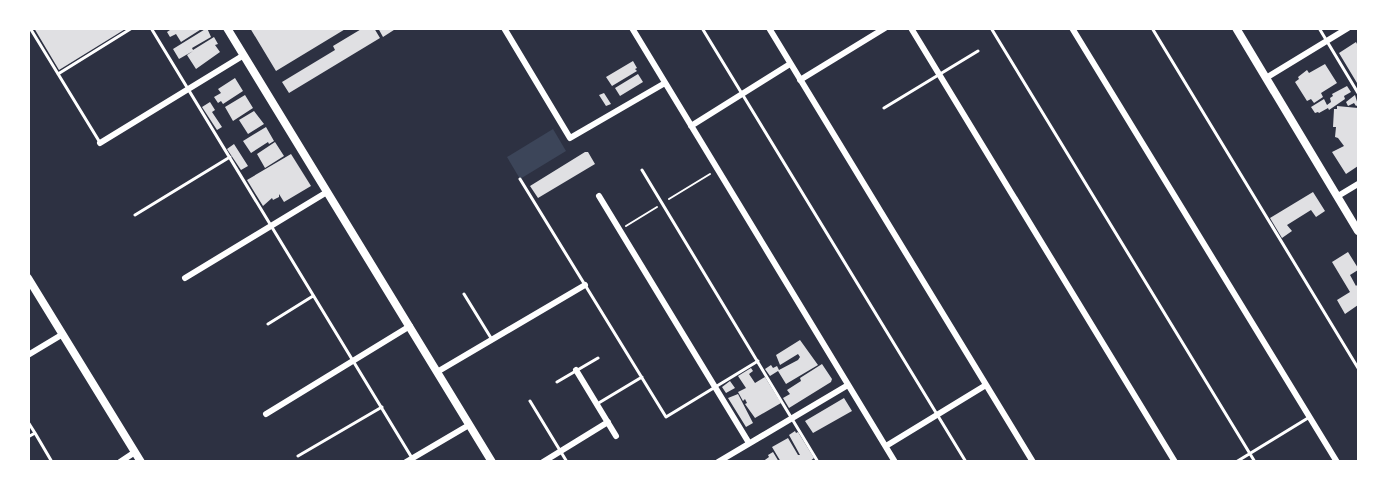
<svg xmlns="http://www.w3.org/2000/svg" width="1387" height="490" viewBox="0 0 1387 490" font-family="'Work Sans',sans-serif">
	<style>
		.green { fill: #3c4559 }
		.building { fill: #e0e0e3 }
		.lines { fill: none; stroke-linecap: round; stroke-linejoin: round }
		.path { stroke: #fff; stroke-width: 2 }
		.service { stroke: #fff; stroke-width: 3 }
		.minor { stroke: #fff; stroke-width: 6 }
		.tertiary { stroke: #fff; stroke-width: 8 }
	</style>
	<rect width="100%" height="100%" fill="#2d3142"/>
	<path class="green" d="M553,129L566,151L520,179L507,157Z"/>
	<path class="building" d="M34,28H127L59,70Z
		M173,28H203L181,42L176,34L170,37L167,32Z
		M207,28L211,37L192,48L193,50L214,37L218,44L215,45L220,52L196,69L187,55L193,51L179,59L173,49Z
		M250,28H347L276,71Z
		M363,28H374L380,38L289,93L282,82L335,50L333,46Z
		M378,28H397L383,37Z
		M1356,42L1358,46V82L1357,83L1339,53Z
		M633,61L637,68L635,69L637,71L612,86L606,77Z
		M1325,64L1337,83L1321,93L1323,97L1314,103L1311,99L1307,101L1295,82L1299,79L1298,77L1307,70L1309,73Z
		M638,74L643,82L620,96L615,88Z
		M235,78L243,91L223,104L221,101L218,103L214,97L221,93L218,89Z
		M1347,86L1351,92L1344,96L1345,99L1329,110L1328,108L1319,113L1318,112L1315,113L1311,107L1324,99L1327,105L1331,102L1330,98L1333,96L1332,94Z
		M604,93L611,104L606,106L599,95Z
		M245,95L253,108L233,121L225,107Z
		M1355,95L1358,105L1356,106L1354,103L1348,106L1346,102Z
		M210,102L215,110L212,112L222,127L217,130L202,107Z
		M1337,106L1358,108V166L1346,174L1332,152L1344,146L1338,138L1335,137L1336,127H1333L1334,109H1337Z
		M254,111L264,124L248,134L239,120Z
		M266,127L274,141L269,144L268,142L251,153L243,141Z
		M275,142L284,156L265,168L257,154Z
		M234,144L248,166L241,170L227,149Z
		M585,152H588L595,164L538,198L530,186Z
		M291,154L311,186L284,202L279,194V197L273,200L272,198L263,206L247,180Z
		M1313,192L1325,211L1316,217L1311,210L1287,225L1292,231L1282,238L1270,218Z
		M1348,252L1358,268V270L1350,275L1356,286L1358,284V305L1345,314L1337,300L1350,292L1332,262Z
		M800,340L818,365L786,384L778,371L770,376L765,369L771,365L773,368L777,366L779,370L798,360L800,357L798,354L780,365L776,355Z
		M822,364L832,379L831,382L789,408L783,398L790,394L787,390L801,381L800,378Z
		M751,368L753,371L749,374L755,383L765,377L781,403L755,418L745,404L747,403L745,399L743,401L738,392L746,388L738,376Z
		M730,381L735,388L726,393L722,387Z
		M738,394L753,423L746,427L728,398Z
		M844,398L852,411L813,433L805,421Z
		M795,431L796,433L798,432L814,458L809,462L804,460V462H781L772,447L788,438L798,455H800L789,435Z
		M773,452L779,462H762L769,457L768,455Z"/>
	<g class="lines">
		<path class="path" d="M669,199L710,174
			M626,226L657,207"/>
		<path class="service" d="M30,28L99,141
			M151,28L412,458
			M702,28L966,462
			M991,28L1255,462
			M1152,28L1358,368
			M1319,28L1358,93
			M58,74L132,28
			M884,108L978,51
			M642,170L818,462
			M520,179L666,417L758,361
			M135,215L230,157
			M464,294L491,338
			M268,324L313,296
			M557,382L598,358
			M530,401L567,462
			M597,404L642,377
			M28,422L35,433L28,437
			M35,433L52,462
			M298,456L382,407
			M1236,462L1308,418"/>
		<path class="minor" d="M504,28L570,138L665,83
			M632,28L895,462
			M769,28L1033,462
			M911,28L1175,462
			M1072,28L1337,462
			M1266,78L1348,28
			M800,80L885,28
			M691,126L790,64
			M100,143L244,55
			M599,196L749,443
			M1338,196L1358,184
			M185,278L327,192
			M28,355L63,334
			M576,370L616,436
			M437,372L585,285
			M266,414L410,326
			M886,446L986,385
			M120,462L135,452
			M406,462L469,425
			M543,462L608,422
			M718,462L848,385"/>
		<path class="tertiary" d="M227,28L492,462
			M1236,28L1358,231
			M28,278L141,462"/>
	</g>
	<rect width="1387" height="490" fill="none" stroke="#ffffff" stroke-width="60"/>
</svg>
